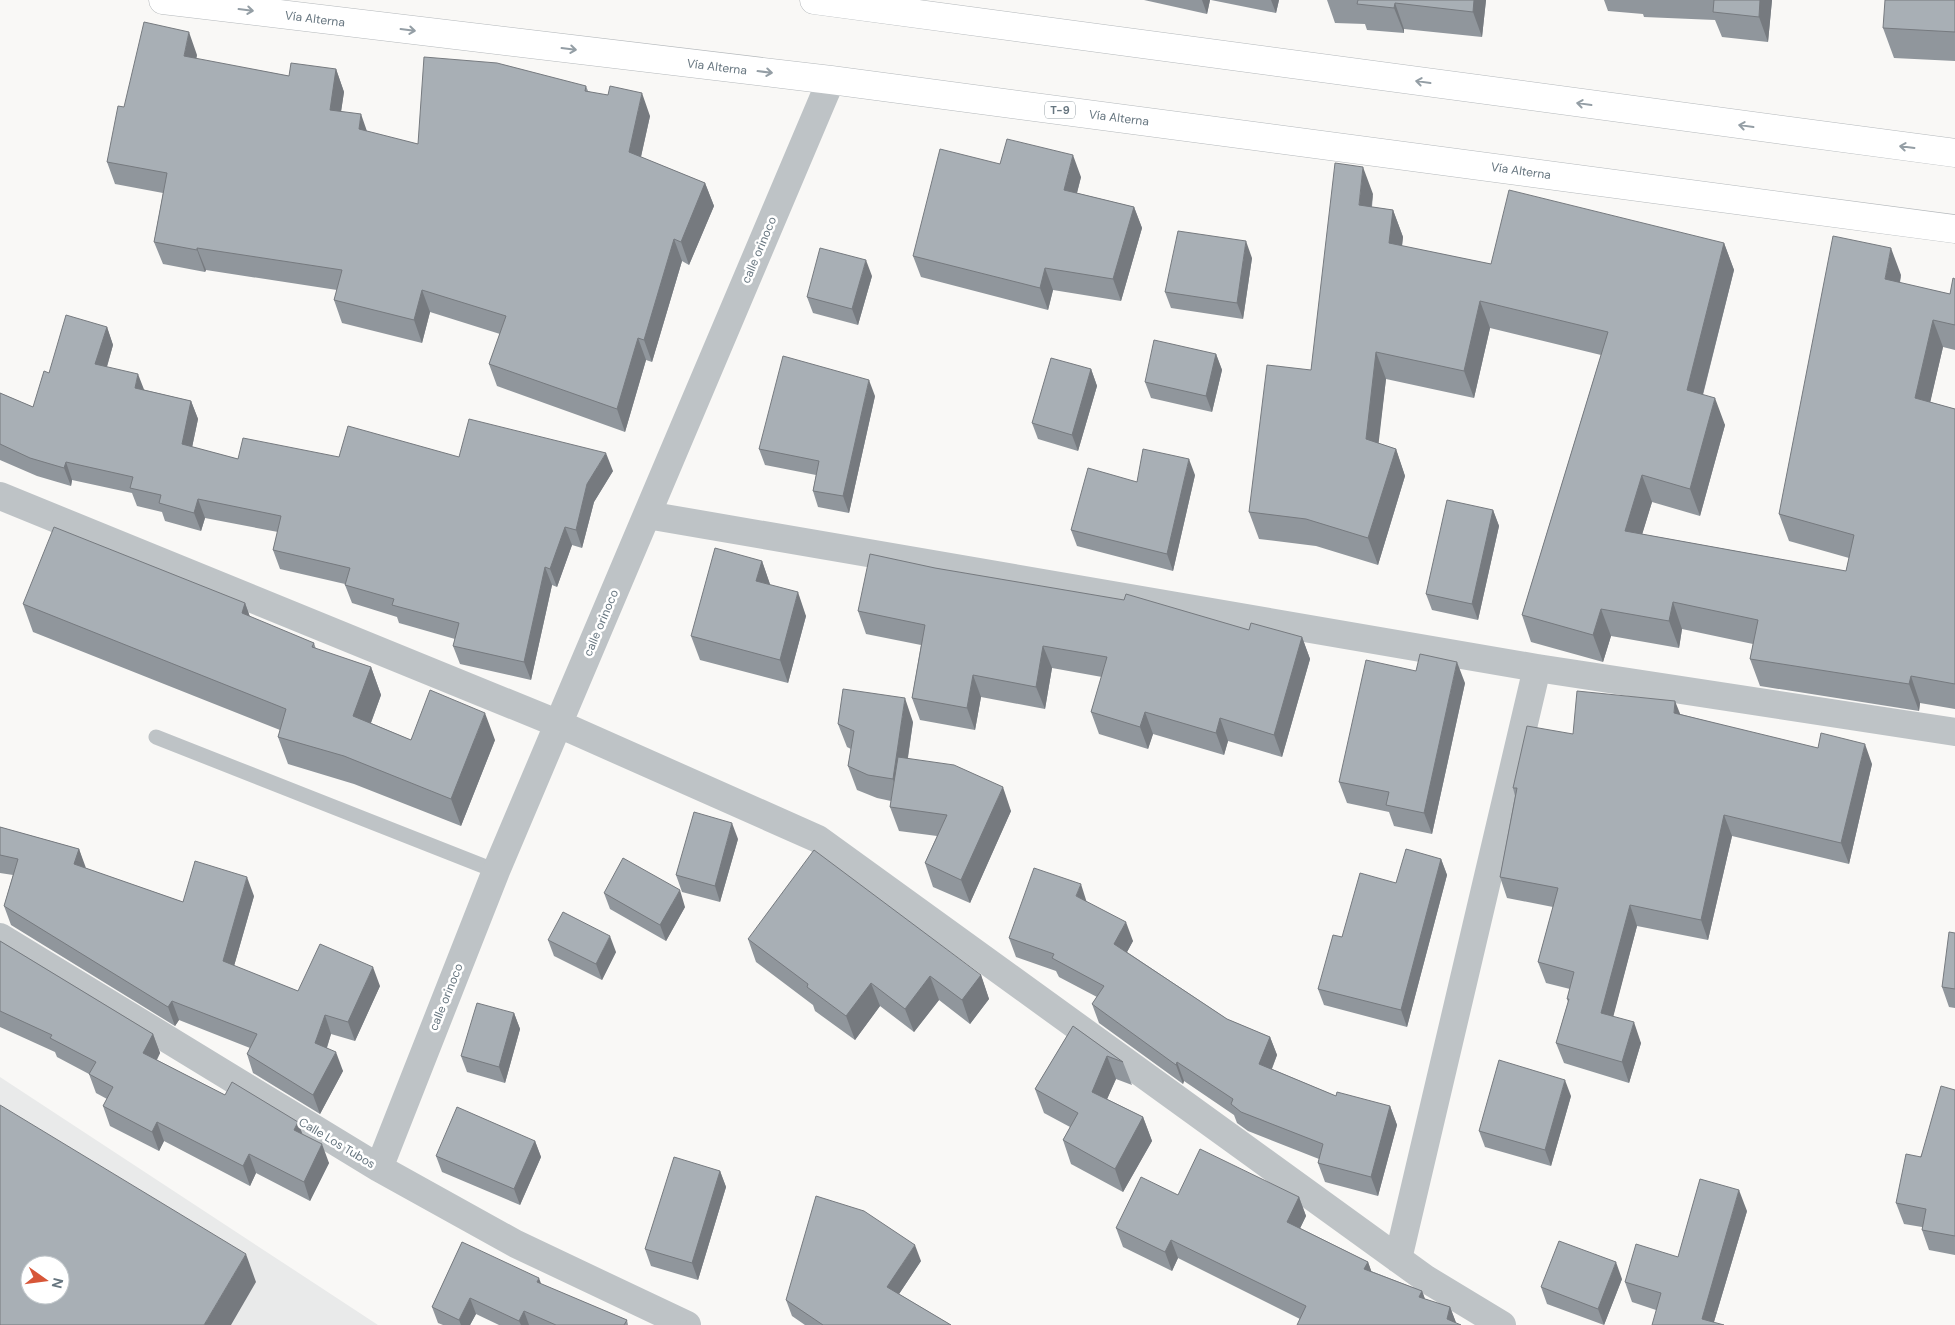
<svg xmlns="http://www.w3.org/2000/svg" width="1955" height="1325" viewBox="0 0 1955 1325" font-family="'DM Sans',sans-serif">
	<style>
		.built { fill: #e9eaea; fill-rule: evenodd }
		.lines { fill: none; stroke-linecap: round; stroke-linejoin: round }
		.trunk-casing { stroke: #b4b8bb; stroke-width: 29 }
		.service { stroke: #bec3c6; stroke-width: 15 }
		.minor { stroke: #bec3c6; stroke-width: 28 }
		.trunk { stroke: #fff; stroke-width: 28 }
		.wall { fill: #90969c }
		.shaded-wall { fill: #767a7f }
		.building { fill: #a8afb5; stroke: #767a7f; fill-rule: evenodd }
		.oneway { stroke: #949ea5 }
		.labels { text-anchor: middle; stroke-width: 5; stroke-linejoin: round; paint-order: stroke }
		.shield { fill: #fff; stroke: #949ea5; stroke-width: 1 }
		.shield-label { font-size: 11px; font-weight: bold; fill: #66757f }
		.street-label { font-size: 12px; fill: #66757f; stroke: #fff }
	</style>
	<rect width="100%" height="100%" fill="#f9f8f6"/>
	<path class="built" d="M0,1077L378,1325H0ZM30,1265H60V1295H30Z"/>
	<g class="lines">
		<g class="trunk-casing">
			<path id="trunk" d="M163,0L831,80L1955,229
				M814,0L1955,153"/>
		</g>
		<path class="service" d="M156,737L496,871"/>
		<path class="minor" d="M0,496L559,724L818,839L1426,1279L1502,1325
			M647,515L1537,668L1955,732
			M0,937L379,1168L516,1244L687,1325
			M379,1168L496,871L831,80
			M1398,1259L1537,668"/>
		<use href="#trunk" class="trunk"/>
	</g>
	<path class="wall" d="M1144,0H1210L1207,14Z
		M1211,0H1279L1276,13Z
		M1327,0H1486L1482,37L1404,29V33L1367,30L1365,24L1335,23Z
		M1604,0H1772L1768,42L1722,37L1715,20L1644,17L1643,14L1608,11Z
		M1955,0V61L1894,58L1883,28Z
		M197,55L196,59L289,76L336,69L344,92L341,111L367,132L418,144L586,86L588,91L650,116L641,157L705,183L714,206L689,265L682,261L652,362L646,360L625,432L497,386L489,364L500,334L430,312L422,343L342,323L334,300L337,290L206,270L205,272L163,264L154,242L163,193L115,184L107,162L124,107Z
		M1000,164L1081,177L1077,193L1134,207L1142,228L1121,301L1053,290L1048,310L921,277L913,256Z
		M1373,194L1372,207L1393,210L1403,237L1402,246L1491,264L1724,243L1734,270L1703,395L1725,425L1700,516L1652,502L1642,534L1846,571L1849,558L1789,541L1779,514L1901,275L1900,283L1950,294L1955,279V350L1943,347L1930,402L1955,409V709L1920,703L1919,711L1760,686L1750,659L1753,644L1682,629L1679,648L1611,636L1603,662L1531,642L1522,615L1601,355L1490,328L1474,398L1386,379L1378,443L1396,449L1405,476L1378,565L1316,546L1259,539L1249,512L1311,370Z
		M1252,258L1243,319L1171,308L1165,292Z
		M872,276L858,325L813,313L807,297Z
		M107,327L113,345L107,367L145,390L191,401L198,419L192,447L238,459L339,457H459L613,471L594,502L582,548L572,545L557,587L552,585L531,680L460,664L453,646L455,639L399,623L397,617L352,603L345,585V584L280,569L273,550L278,532L205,518L201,531L165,521L162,512L137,506L132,493L72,480L71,486L37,476L0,460V393L33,407L49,373Z
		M1216,354L1222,370L1212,412L1151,398L1145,382Z
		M1091,369L1097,386L1078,451L1038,439L1032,423Z
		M875,396L849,513L818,507L813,491L816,475L765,465L759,449Z
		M1195,475L1173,571L1077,546L1071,530L1137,482Z
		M1493,510L1499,526L1478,620L1432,610L1426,594Z
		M762,561L770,585L806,616L788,683L700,660L691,636Z
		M935,568L1249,630L1302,637L1310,659L1282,757L1228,741L1224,755L1153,734L1148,749L1099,734L1091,712L1102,677L1052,668L1045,709L981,697L975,730L920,720L912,698L921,645L866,634L858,611Z
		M245,603L250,617L314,643L316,649L371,667L381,695L371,723L411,740H495L461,826L354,784L288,764L278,737L280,730L33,632L23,604Z
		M1465,683L1432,834L1394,826L1389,812L1347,803L1339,782Z
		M1680,714L1872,764L1849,864L1732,836L1708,940L1637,926L1613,1016L1641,1043L1629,1083L1564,1063L1556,1043L1568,1002L1567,999L1570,989L1546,983L1538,962L1553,907L1507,898L1500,877L1515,796L1513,788L1573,734Z
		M913,722L908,758L1011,811L970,903L933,887L925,863L937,836L899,831L890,807L891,801L877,798L857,790L848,766L851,749L847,747L838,724Z
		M0,827L79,849L85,868L183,902L254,896L234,966L298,991L380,986L355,1041L331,1034L327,1048L343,1071L320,1114L253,1073L247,1054L250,1048L179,1020L175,1026L11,925L4,906L13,875L0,873Z
		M738,839L720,902L682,892L676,875Z
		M1441,859L1447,875L1407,1027L1324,1005L1318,989L1342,937L1396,883Z
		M604,893L685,907L666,941L610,909Z
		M1087,902L1133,941L1127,952L1227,1019L1270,1037L1277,1055L1272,1069L1336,1096L1390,1106L1397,1125L1378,1196L1325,1182L1318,1163L1319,1159L1248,1131L1237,1123L1234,1115L1184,1081L1183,1084L1099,1023L1092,1004L1097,997L1059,977L1056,971L1016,957L1009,938Z
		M1955,933V1008L1949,1007L1942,987Z
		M748,939L981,975L989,999L970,1024L939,1000L914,1032L880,1006L855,1040L815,1011L813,1005L756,962Z
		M548,940L616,952L602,980L554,956Z
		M0,941L153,1034L160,1053L157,1060L225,1095L298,1122L302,1134L329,1163L310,1201L256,1173L250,1186L164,1141L159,1151L110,1126L103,1106L107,1099L96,1093L89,1074L57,1057L55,1052L0,1027Z
		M514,1013L520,1029L505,1083L467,1072L461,1056Z
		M1073,1026L1123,1062L1132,1085L1116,1079L1107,1099L1143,1117L1152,1141L1123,1192L1071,1164L1063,1140L1070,1127L1044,1113L1035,1089Z
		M1955,1090V1255L1929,1250L1922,1230V1227L1904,1224L1896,1203Z
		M1571,1096L1551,1166L1485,1147L1479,1131Z
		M535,1141L541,1157L520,1205L442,1172L436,1156Z
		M720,1171L726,1187L698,1280L651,1266L645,1249Z
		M1178,1195L1299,1197L1306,1216L1300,1228L1368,1262L1371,1271L1422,1291L1425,1299L1450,1307L1456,1323L1300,1319L1178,1258L1172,1271L1123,1247L1116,1228Z
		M1747,1211L1714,1322L1656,1310L1632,1302L1625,1282L1678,1257Z
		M462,1242L541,1284L627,1320L628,1325H499L476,1314L470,1325H443L438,1323L432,1307Z
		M921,1261L899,1294L951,1325H805L792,1316L786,1300Z
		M1622,1279L1604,1325L1547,1304L1541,1287Z"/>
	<path class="shaded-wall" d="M1202,0H1210L1207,14Z
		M1271,0H1279L1276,13Z
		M1474,0H1486L1482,37L1473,12Z
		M1760,0H1772L1768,42L1759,17Z
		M1395,3L1404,29V33L1394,8Z
		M189,32L197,55L192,78L184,56Z
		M336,69L344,92L338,132L330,110Z
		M642,93L650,116L637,174L629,152Z
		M361,114L369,137L359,129Z
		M1073,155L1081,177L1072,212L1064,190Z
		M1363,167L1373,194L1368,232L1359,205Z
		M705,183L714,206L689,265L681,242Z
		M1134,207L1142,228L1121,301L1113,279Z
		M1393,210L1403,237L1399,270L1389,243Z
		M674,239L682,261L652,362L644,340Z
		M1246,241L1252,258L1243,319L1237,303Z
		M1724,243L1734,270L1697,417L1687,390Z
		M197,248L206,270L205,272L197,250Z
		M1891,248L1901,275L1895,306L1885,279Z
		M866,260L872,276L858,325L852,309Z
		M1045,268L1053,290L1048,310L1040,288Z
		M422,290L430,312L422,343L414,320Z
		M1480,301L1490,328L1474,398L1464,371Z
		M1933,320L1943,347L1925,425L1915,398Z
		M107,327L113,345L102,383L95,364Z
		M638,338L646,360L625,432L617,409Z
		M1376,352L1386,379L1376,466L1366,439Z
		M1216,354L1222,370L1212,412L1206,396Z
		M1091,369L1097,386L1078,451L1072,435Z
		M138,374L145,392L135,388Z
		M869,380L875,396L849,513L843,496Z
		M1715,398L1725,425L1700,516L1690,489Z
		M191,401L198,419L189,462L182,444Z
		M1396,449L1405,476L1378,565L1368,538Z
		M606,453L613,471L594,502L582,548L576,530L587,484Z
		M1189,459L1195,475L1173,571L1167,554Z
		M66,462L72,480L71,486L64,468Z
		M1642,475L1652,502L1635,558L1625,531Z
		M198,499L205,518L201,531L194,513Z
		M1493,510L1499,526L1478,620L1472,604Z
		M565,527L572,545L557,587L550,569Z
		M762,561L770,584L765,605L756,581Z
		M545,567L552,585L531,680L524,662Z
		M798,592L806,616L788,683L780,660Z
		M1673,602L1682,629L1679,648L1669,621Z
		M245,603L255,631L242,613Z
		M1601,609L1611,636L1603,662L1593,635Z
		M1302,637L1310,659L1282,757L1274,735Z
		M1043,646L1052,668L1045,709L1036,687Z
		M1457,662L1465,683L1432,834L1424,813Z
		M371,667L381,695L363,744L353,716Z
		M973,675L981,697L975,730L967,708Z
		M1911,676L1920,703L1919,711L1909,684Z
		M905,698L913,722L901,802L893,779Z
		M1675,701L1683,721L1674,713Z
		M1145,712L1153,734L1148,749L1140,727Z
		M485,713L495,740L461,826L451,799Z
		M1220,718L1228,741L1224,755L1216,733Z
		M1865,744L1872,764L1849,864L1841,843Z
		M1003,787L1011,811L970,903L961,880Z
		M1724,815L1732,836L1708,940L1701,920Z
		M732,823L738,839L720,902L715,886Z
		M79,849L86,868L74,864Z
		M1441,859L1447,875L1407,1027L1401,1010Z
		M247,877L254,896L230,980L223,961Z
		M1081,884L1087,903L1076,896Z
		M680,890L685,907L666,941L660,925Z
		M1630,905L1637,926L1609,1033L1601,1013Z
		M1126,922L1133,941L1121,963L1114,944Z
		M610,936L616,952L602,980L596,964Z
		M373,967L380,986L355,1041L348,1022Z
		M981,975L989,999L970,1024L962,1000Z
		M930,976L939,1000L914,1032L905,1009Z
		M871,983L880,1006L855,1040L846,1016Z
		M172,1001L179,1020L175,1026L168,1007Z
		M514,1013L520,1029L505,1083L499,1067Z
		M325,1015L331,1034L322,1062L315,1043Z
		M1634,1022L1641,1043L1629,1083L1622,1062Z
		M153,1034L160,1053L150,1072L143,1053Z
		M1270,1037L1277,1055L1266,1083L1259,1064Z
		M336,1052L343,1071L320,1114L313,1095Z
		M1107,1056L1116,1079L1100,1115L1092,1092Z
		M1177,1062L1184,1081L1183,1084L1176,1065Z
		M1565,1080L1571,1096L1551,1166L1545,1150Z
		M1390,1106L1397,1125L1378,1196L1371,1177Z
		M1143,1117L1152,1141L1123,1192L1115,1169Z
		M157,1122L164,1141L159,1151L152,1132Z
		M298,1122L305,1141L294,1130Z
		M535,1141L541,1157L520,1205L514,1189Z
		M322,1144L329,1163L310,1201L304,1182Z
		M249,1154L256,1173L250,1186L243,1166Z
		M720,1171L726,1187L698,1280L692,1263Z
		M1739,1190L1747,1211L1713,1325L1702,1319Z
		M1299,1197L1306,1216L1294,1241L1287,1222Z
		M1171,1240L1178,1258L1172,1271L1165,1252Z
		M915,1245L921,1261L893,1303L887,1287Z
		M246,1254L256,1282L231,1325H204Z
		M1368,1262L1375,1281L1364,1269Z
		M1616,1262L1622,1279L1604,1325L1598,1309Z
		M539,1278L545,1294L537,1282Z
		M1422,1291L1429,1310L1419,1297Z
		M470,1298L476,1314L470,1325H461L459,1320Z
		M1450,1307L1457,1325L1447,1319Z
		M524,1311L529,1325H521L519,1321Z"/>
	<path class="building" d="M1358,0H1474L1473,12L1395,3L1394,8L1357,4Z
		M1714,0H1760L1759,17L1713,12Z
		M1885,0H1955V32L1883,28Z
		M144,22L189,32L184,56L289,76L291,63L336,69L330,110L361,114L359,129L418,144L424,57L497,63L586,86L585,91L608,95L610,86L642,93L629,152L705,183L681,242L674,239L644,340L638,338L617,409L489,364L506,316L422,290L414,320L334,300L342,270L197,248V250L154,242L167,173L107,162L118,106L124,107Z
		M1007,139L1073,155L1064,190L1134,207L1113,279L1045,268L1040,288L913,256L940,149L1000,164Z
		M1335,163L1363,167L1359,205L1393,210L1389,243L1491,264L1509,190L1724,243L1687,390L1715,398L1690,489L1642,475L1625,531L1846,571L1854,535L1779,514L1833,236L1891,248L1885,279L1950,294L1953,278L1955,279V325L1933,320L1915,398L1955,409V684L1911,676L1909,684L1750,659L1758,620L1673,602L1669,621L1601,609L1593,635L1522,615L1608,332L1480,301L1464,371L1376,352L1366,439L1396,449L1368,538L1306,519L1249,512L1267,365L1311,370Z
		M1178,231L1246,241L1237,303L1165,292Z
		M820,248L866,260L852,309L807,297Z
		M66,315L107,327L95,364L138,374L135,388L191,401L182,444L238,459L243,438L339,457L348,426L459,457L469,419L606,453L587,484L576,530L565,527L550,569L545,567L524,662L453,646L459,623L392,605L394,599L345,585L350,568L273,550L281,516L198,499L194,513L159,503L161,495L130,488L133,477L66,462L64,468L30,458L0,444V393L33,407L44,371L49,373Z
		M1154,340L1216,354L1206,396L1145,382Z
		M783,356L869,380L843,496L813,491L819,461L759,449Z
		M1051,358L1091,369L1072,435L1032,423Z
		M1143,449L1189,459L1167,554L1071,530L1088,468L1137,482Z
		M1447,500L1493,510L1472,604L1426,594Z
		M54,527L245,603L242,613L314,643L312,647L371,667L353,716L411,740L430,690L485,713L451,799L344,756L278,737L286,709L23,604Z
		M715,548L762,561L756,581L798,592L780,660L691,636Z
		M870,554L935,568L1124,600L1126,594L1249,630L1251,623L1302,637L1274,735L1220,718L1216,733L1145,712L1140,727L1091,712L1107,657L1043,646L1036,687L973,675L967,708L912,698L925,625L858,611Z
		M1420,654L1457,662L1424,813L1386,805L1389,792L1339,782L1366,660L1416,671Z
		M843,689L905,698L893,779L868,775L848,766L854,731L838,724Z
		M1577,691L1675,701L1674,713L1818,748L1821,733L1865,744L1841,843L1724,815L1701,920L1630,905L1601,1013L1634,1022L1622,1062L1556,1043L1569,999H1567L1574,972L1538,962L1558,888L1500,877L1517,788H1513L1527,726L1573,734Z
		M898,757L954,765L1003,787L961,880L925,863L947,815L890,807Z
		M694,812L732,823L715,886L676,875Z
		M0,827L79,849L74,864L183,902L195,861L247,877L223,961L298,991L320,944L373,967L348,1022L325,1015L315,1043L336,1052L313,1095L247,1054L257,1034L172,1001L168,1007L4,906L18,859L0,855Z
		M1406,849L1441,859L1401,1010L1318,989L1333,935L1342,937L1360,873L1396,883Z
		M814,850L981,975L962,1000L930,976L905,1009L871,983L846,1016L807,987L808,984L748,939Z
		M623,858L680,890L660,925L604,893Z
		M1034,868L1081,884L1076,896L1126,922L1114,944L1227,1019L1270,1037L1259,1064L1336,1096L1337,1092L1390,1106L1371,1177L1318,1163L1323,1144L1241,1112L1231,1104L1233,1099L1177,1062L1176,1065L1092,1004L1104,986L1052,958L1054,954L1009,938Z
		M563,912L610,936L596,964L548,940Z
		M1949,932L1955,933V989L1942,987Z
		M0,941L153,1034L143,1053L225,1095L232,1082L298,1122L294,1130L322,1144L304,1182L249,1154L243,1166L157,1122L152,1132L103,1106L113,1087L89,1074L96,1062L50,1038L52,1035L0,1011Z
		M477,1003L514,1013L499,1067L461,1056Z
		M1073,1026L1123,1062L1107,1056L1092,1092L1143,1117L1115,1169L1063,1140L1078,1113L1035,1089Z
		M1499,1060L1565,1080L1545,1150L1479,1131Z
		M1941,1086L1955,1090V1236L1922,1230L1926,1209L1896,1203L1906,1154L1921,1157Z
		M0,1105L246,1254L204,1325H0ZM30,1265H60V1295H30Z
		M457,1107L535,1141L514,1189L436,1156Z
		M1200,1149L1299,1197L1287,1222L1368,1262L1364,1269L1422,1291L1419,1297L1450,1307L1447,1319L1461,1325H1297L1306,1306L1171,1240L1165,1252L1116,1228L1141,1177L1178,1195Z
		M674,1157L720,1171L692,1263L645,1249Z
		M1700,1179L1739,1190L1702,1319L1724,1325H1652L1661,1293L1625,1282L1636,1244L1678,1257Z
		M816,1196L864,1211L915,1245L887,1287L951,1325H823L786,1300Z
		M1559,1241L1616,1262L1598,1309L1541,1287Z
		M462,1242L539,1278L537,1282L627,1320L624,1325H556L524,1311L519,1321L470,1298L459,1320L432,1307Z"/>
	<defs><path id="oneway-shaft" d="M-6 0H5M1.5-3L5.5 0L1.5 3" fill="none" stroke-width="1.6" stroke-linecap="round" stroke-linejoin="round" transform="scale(1.25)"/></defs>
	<g class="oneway">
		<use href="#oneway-shaft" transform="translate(246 10) rotate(7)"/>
		<use href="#oneway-shaft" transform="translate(408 30) rotate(7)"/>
		<use href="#oneway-shaft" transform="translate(569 49) rotate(7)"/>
		<use href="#oneway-shaft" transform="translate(765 72) rotate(7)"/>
		<use href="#oneway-shaft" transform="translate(1423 82) rotate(-172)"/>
		<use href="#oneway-shaft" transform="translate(1584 104) rotate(-172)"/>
		<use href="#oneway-shaft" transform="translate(1746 126) rotate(-172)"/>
		<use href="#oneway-shaft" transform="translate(1907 147) rotate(-173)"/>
	</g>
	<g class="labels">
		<rect class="shield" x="1045" y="101.5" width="30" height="17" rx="4"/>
		<g class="shield-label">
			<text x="1060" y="114">T-9</text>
		</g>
		<g class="street-label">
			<text transform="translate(315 19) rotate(7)" y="4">Vía Alterna</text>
			<text transform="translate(717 67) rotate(7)" y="4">Vía Alterna</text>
			<text transform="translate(1119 118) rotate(7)" y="4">Vía Alterna</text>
			<text transform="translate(1521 171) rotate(8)" y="4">Vía Alterna</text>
			<text transform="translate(759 250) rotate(-67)" y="4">calle orinoco</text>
			<text transform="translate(601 623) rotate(-67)" y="4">calle orinoco</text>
			<text transform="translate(446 997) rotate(-68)" y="4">calle orinoco</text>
			<text transform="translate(337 1143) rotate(31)" y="4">Calle Los Tubos</text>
		</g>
	</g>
	<g transform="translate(45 1280) rotate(104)"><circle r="24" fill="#ffffff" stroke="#c2c8cc"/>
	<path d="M0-4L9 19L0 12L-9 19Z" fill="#d75638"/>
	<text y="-8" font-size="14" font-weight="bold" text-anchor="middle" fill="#66757f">N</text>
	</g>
</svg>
